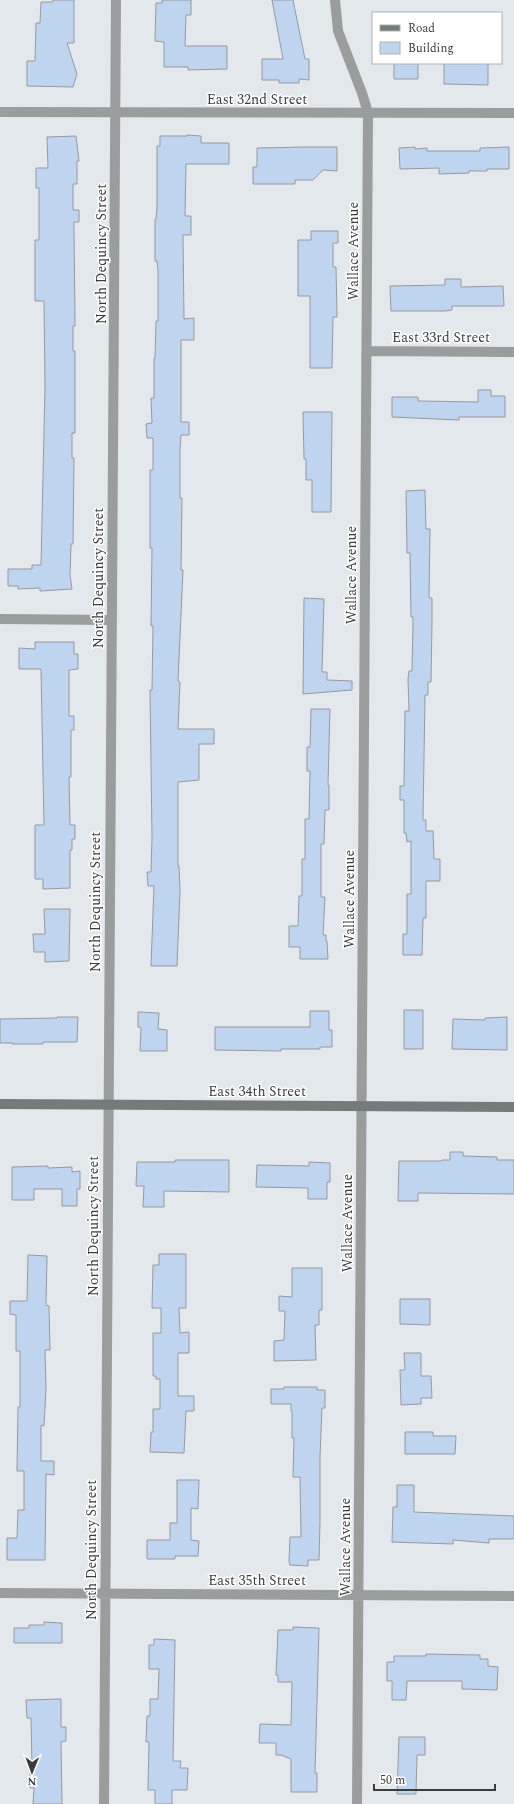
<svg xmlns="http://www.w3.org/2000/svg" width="514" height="1804" viewBox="0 0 514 1804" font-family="Spectral,serif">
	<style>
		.building { fill: #bfd4ef; stroke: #969a9f }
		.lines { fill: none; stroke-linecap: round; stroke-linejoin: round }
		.minor { stroke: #9a9d9e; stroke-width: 10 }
		.secondary { stroke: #757a7b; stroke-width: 10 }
		.labels { text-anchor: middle; stroke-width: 3; stroke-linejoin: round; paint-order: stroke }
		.street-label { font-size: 14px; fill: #3a3c3e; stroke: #fff }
	</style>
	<rect width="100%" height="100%" fill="#e3e8ed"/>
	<path class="building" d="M53,0H74V43H67L77,74L73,87L27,86V61H35L36,23H40L41,2H53Z
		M162,0H191V15H186L185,46H227V69L188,70V67H164V42L155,41L156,3H162Z
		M272,0H293L305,59H309V80L299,79V83H279V80H262V59H283Z
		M394,63H418V79H394Z
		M444,63H488V85L444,84Z
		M187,135L201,136V143H229V164H186L185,216H191V235H183L184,319L194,318V340H181V422H189V435H181L180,449V498H182L181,570H183L178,681L180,682L178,729H214V744H199V780L178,782V866H179L180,891L177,966H151L154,886H148L147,872H151L152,838L150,690H152L153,626H151L152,548H150V470H153V438H147L146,424L152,423L151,398H154V358H155L156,321H158V270L157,261H155V219H156L157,207V146H160V136H187Z
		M76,136L79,161H77V184H73V210H79V222H74V231L75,317V326H73V351H75V433H72V458H74L73,544H71L70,575L72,589L40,591V588L18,589V586H8V569H32V565H41L45,387L44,301H35V240H39V188H36V168H48L47,137Z
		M306,147H337V171L323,170L313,180H295V184H253V167H257V148Z
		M415,147V149L427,148V151H480V148L509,147V169H487V171H469V173L439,174V168L400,169L399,148Z
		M311,231H338V243H333V267H336L337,317H333L332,368H310V296H298V240H311Z
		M445,279H461V287L503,286L504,306H452V310L445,311H391L390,286L445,285Z
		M478,390H491V396H505V417H459V420L392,417V397H418V401L478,402Z
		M303,412H332L331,512H312V480H306V459H304Z
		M425,490L426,529H430L429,598H432V622L431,682H428V695H425L423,820H426V831H433L434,859H440V881H426V918H423L422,955H403V934H407V894H411V841L407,842L406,833H404V800H400V786H404L405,711H409L408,679L409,671H412L413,622V617H411L410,553H407L406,491Z
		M304,598L324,599L322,672H327V680L352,681V690L303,694Z
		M35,642H74V654H78V669L69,670V716H74V730H71V777H69L70,825H75V839H72V850H70V888L43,889V879H35V825H44L41,669H19V648L35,649Z
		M311,709H330L328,785H329V810H325L324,844H321V897H325L323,935H326V941H327L328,959H300V947H289V926H298L299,896H302V859H305V819H309L310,771H307V747H310Z
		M44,909H70L69,961L45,962V952H34L33,934H45Z
		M404,1010H423V1049H404Z
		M310,1011H329V1030H332V1047H320V1049H281V1051L215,1050V1027H310Z
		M138,1012L159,1013L158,1029L167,1030V1051H140L141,1028L138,1027Z
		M57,1017H78L77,1042H43V1044H12V1043H0V1019L57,1018Z
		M507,1017V1050L452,1049L453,1019L485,1020V1018Z
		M450,1152H463V1156L497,1157V1160H514V1194L418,1193V1201H398L399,1161H442V1160H450Z
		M175,1160H229V1192L164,1191V1207H143L144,1186H136L137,1162H175Z
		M309,1162L330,1163V1182H327V1199H308V1188L256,1187L257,1165L309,1166Z
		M48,1166V1168L72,1167V1172L80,1171V1189H77V1206H62V1189H34V1200H12V1167Z
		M159,1254H186V1308H179L180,1333L189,1332V1353H178V1396H194V1411H186L184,1453L150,1452L151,1432H153V1409H160V1379H156V1376H153V1333H161V1308H152L153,1265H159Z
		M28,1255L47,1256L46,1305L49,1306L50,1350H45L46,1389L44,1426L41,1425V1461H54V1475L46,1474L45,1560H7V1538H17L18,1510H24V1471H17L18,1407H20V1351H16V1315L10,1314V1301H27Z
		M292,1268H322V1310H319V1325H315L316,1360L274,1361V1341L284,1340L285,1311H279V1296L292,1297Z
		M400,1299H430V1325L400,1324Z
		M404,1353H421V1376H431L432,1398H421V1404L401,1405L400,1370H405Z
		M284,1387H317V1390H325V1408H322L320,1457V1523L319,1560H308V1566L290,1565L289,1561L290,1537H301L300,1477H293L294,1438H292V1411H291V1404H271V1389H284Z
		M405,1432H433V1436H456L455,1454H405Z
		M177,1480H199L198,1509L191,1508V1540L199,1541L198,1556H175V1559H147V1540H170V1523H177Z
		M397,1485H414V1512L514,1516V1539H489V1543L453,1540V1544L392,1542L393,1507H397Z
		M44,1622L62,1623V1643H14V1628H29V1625H44Z
		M293,1627L319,1628L315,1773H317V1792H291V1759L281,1755H276V1743H259L260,1724L291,1725L292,1682H278V1675H276L278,1630H293Z
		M154,1639L175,1640L173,1761H181L180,1768H188L187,1790H172V1804H155V1790H148L149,1742H146L147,1716H150V1699H158L159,1669H149V1645H154Z
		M426,1654L480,1655V1659H488V1666L498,1667L497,1690L462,1689V1681H407L406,1700H392V1681H387V1662H394V1656H426Z
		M61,1699V1727H66V1741L61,1742L62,1804H33L34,1788H30V1767H32L31,1718H27L26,1700Z
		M399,1737H425V1755H417L416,1794H397Z"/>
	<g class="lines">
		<path class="minor" d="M335,0L338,31L362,93L368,113L357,1804
			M0,112L514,113
			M367,351L514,352
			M0,619L112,620
			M0,1593L514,1596
			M104,1804L116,0"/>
		<path class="secondary" d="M0,1104L514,1107"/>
	</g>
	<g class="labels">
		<g class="street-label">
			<text x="257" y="104">East 32nd Street</text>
			<text transform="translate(353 251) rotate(-90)" y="5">Wallace Avenue</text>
			<text transform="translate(101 254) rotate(-90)" y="5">North Dequincy Street</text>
			<text x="441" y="342">East 33rd Street</text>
			<text transform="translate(351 575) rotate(-90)" y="5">Wallace Avenue</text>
			<text transform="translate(98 578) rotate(-90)" y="5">North Dequincy Street</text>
			<text transform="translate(349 899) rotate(-90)" y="5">Wallace Avenue</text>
			<text transform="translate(95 902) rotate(-90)" y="5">North Dequincy Street</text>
			<text x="257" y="1096">East 34th Street</text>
			<text transform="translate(347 1223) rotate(-90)" y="5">Wallace Avenue</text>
			<text transform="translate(93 1226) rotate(-90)" y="5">North Dequincy Street</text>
			<text transform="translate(345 1547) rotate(-90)" y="5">Wallace Avenue</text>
			<text transform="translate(91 1550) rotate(-90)" y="5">North Dequincy Street</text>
			<text x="257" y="1585">East 35th Street</text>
		</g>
	</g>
	<rect x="372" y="12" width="130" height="52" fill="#ffffff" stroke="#b0b1b2"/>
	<rect x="380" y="25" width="20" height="6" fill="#757a7b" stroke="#b0b1b2"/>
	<text x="408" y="32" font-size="12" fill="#3a3c3e">Road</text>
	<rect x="380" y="42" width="20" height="12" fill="#bfd4ef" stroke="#b0b1b2"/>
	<text x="408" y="52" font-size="12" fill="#3a3c3e">Building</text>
	<g transform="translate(32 1772) rotate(181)" stroke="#ffffff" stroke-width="3" paint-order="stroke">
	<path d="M0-3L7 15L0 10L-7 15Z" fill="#3a3c3e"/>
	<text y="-6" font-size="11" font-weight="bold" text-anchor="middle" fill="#3a3c3e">N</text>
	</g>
	<path d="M374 1784v6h121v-6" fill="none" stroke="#3a3c3e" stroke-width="2"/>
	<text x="380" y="1784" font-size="12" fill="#3a3c3e" stroke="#ffffff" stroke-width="3" paint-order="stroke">50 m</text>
</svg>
